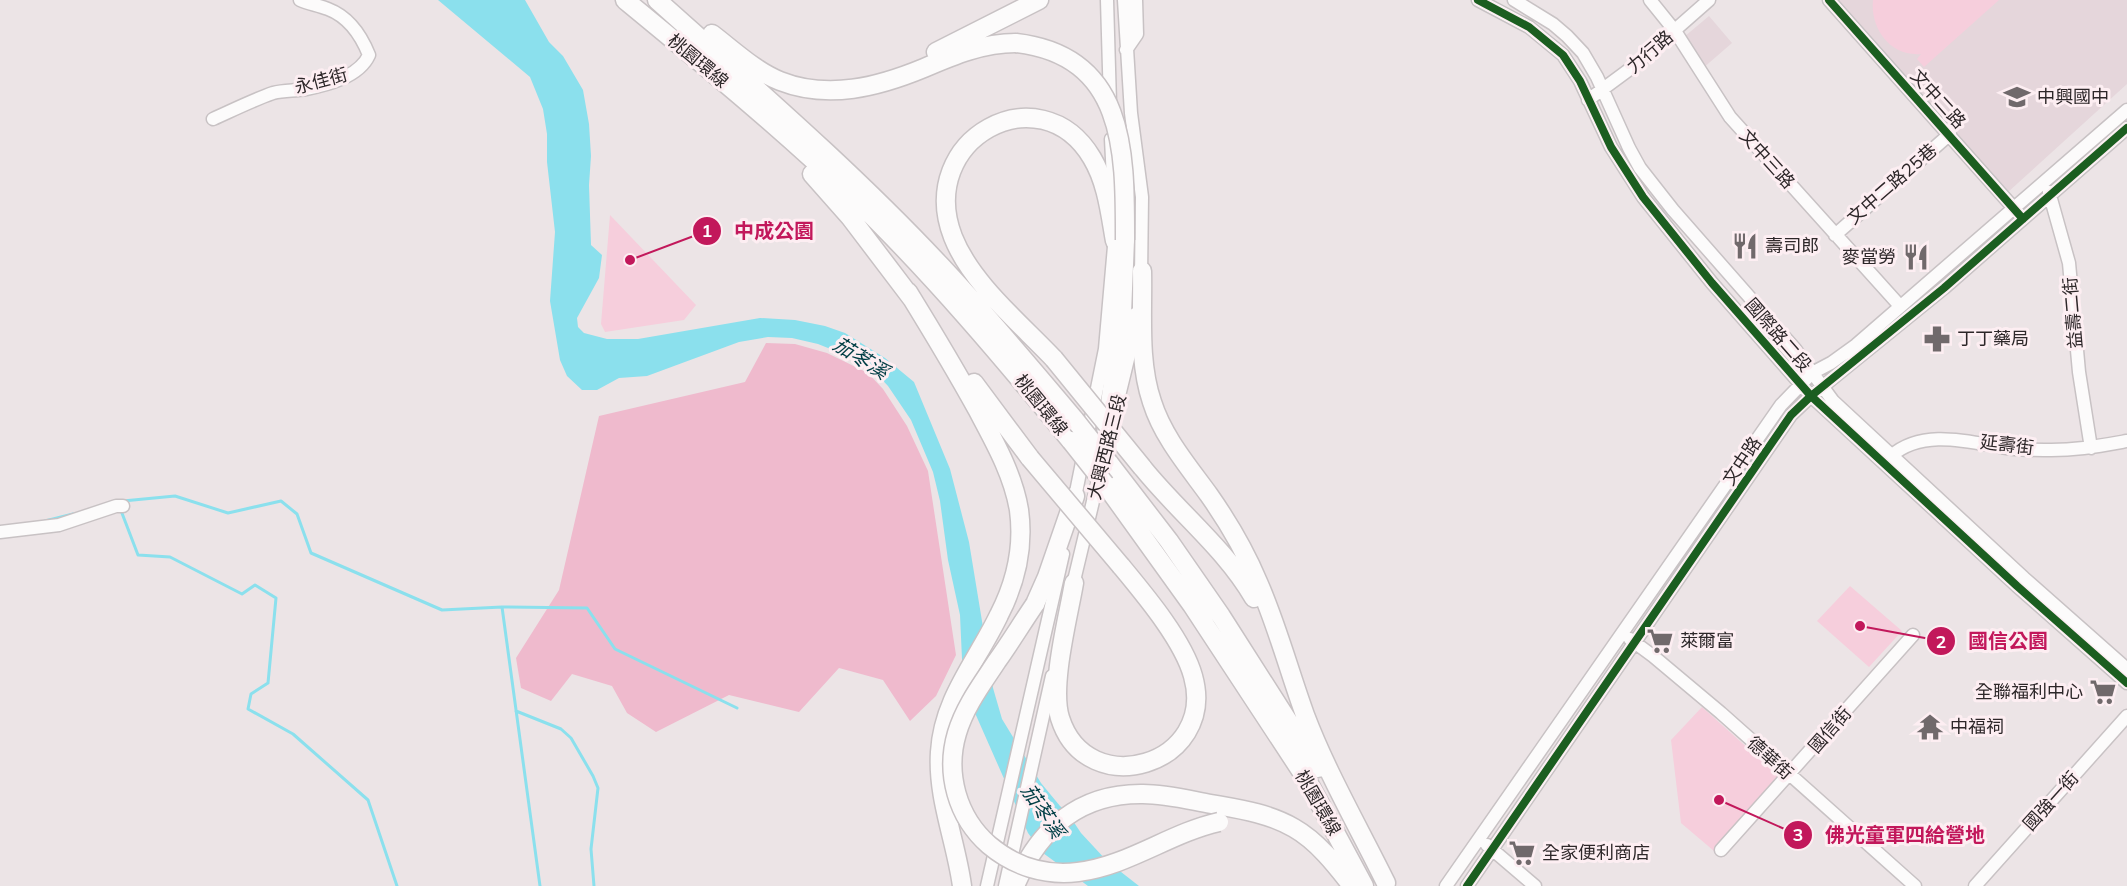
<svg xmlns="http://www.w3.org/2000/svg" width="2127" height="886" viewBox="0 0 2127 886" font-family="Mulish,'Noto Sans TC',sans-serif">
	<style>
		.built { fill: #e5d6db }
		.green { fill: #f6cedc }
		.forest { fill: #efbacd }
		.water { fill: #8be0ed }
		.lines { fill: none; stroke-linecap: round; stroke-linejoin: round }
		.stream { stroke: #8be0ed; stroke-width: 3 }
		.minor-casing { stroke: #c8c2c4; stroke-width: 15 }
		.highway-casing { stroke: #c8c2c4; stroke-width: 21 }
		.minor { stroke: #fcfbfb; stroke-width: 12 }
		.highway { stroke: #fcfbfb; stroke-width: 18 }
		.highway-bridge-casing { stroke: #c8c2c4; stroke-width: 21; stroke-linecap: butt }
		.highway-bridge { stroke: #fcfbfb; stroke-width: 18 }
		.cycleway-casing { stroke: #fdeef2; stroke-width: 11 }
		.cycleway { stroke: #1b5e20; stroke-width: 8 }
		.labels { text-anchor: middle; stroke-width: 6; stroke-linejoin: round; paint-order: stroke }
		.street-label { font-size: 18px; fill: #2d2729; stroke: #fdeef2 }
		.poi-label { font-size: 18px; fill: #2d2729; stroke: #fdeef2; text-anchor: start }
		.water-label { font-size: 20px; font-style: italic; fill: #003e45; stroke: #fdeef2 }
		.leader { fill: none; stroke: #c2185b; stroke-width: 2 }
		.callout-dot { fill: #c2185b; stroke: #fdeef2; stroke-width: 2 }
		.mark-label { font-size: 18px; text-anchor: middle; font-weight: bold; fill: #fff }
		.callout-label { font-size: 20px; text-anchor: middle; font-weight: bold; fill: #c2185b; stroke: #fdeef2; stroke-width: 6; stroke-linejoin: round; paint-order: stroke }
	</style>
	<rect width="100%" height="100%" fill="#ece4e6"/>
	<path class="built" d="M1836,0H2127V84L2007,193Z
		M1709,16L1732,43L1702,69L1684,37Z"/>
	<path class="green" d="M1873,0H1999L1924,67L1917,59L1921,54C1890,57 1870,28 1873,0Z
		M610,215L696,305L684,320L605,332L601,324Z
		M1850,586L1902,631L1869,667L1817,621Z
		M1702,707L1781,778L1714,851L1681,823L1671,740Z"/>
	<path class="forest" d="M766,343L795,344L827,353L868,373L883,389L907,426L928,471L956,655L936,696L910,721L883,680L839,668L799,712L729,695L656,732L627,713L612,686L572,674L551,701L521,688L516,658L559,590L599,416L745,382Z"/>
	<path class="water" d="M438,0H525L549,42L563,56L583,90L589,124L591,156L589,185L591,245L602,255L599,278L577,318L578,327L584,333L607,339H638L760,318L795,320L825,326L845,333L885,358L914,382L950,469L969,542L993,688L1002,719L1041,783L1060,806L1067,812L1081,833L1107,861L1139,886H1088L1043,853L1028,833L975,713L965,681L962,659L960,615L948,560L940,501L933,472L911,420L888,386L872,369L848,356L818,344L792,338L768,337L739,342L647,376L619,378L597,390H582L567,376L560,360L550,301L555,232L547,162V134L543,109L530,77Z"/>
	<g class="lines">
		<path class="stream" d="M123,501L175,496L228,513L281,501L297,514L311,553L442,610L502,607L540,886
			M120,508L138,555L170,557L242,594L255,585L276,598L268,683L251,694L248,709L293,734L368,800L397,886
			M45,521L73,514
			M502,607L587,608L615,649L737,708
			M516,711L561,729L571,738L593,776L598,788L591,849L594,886"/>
		<g class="minor-casing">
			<path id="minor" d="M1107,0L1110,103
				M1124,0L1131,113L1142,197L1141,276
				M1478,0L1529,27L1563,55L1580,81L1611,147L1643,197L1712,283L1811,396L2017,586L2127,683
				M1514,0L1553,24L1567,36L1583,53L1597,77L1629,148L1640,168L1673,210L1795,349L1833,401L2024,578L2127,669
				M1650,0L1675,31L1730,117L1900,306
				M1829,0L2019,214
				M1126,50L1137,34L1136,0
				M1588,100L1634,66L1709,0
				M213,119C233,110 253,100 273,93C284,90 295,91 306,89C327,85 359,77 369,55C361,35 349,17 328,9C318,5 309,4 300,0
				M1111,139L1114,199
				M2049,192L2069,263L2079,372L2091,448
				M1835,235L1950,134
				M1118,400L1129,355L1135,314
				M1891,456C1923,428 1969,442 2007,448C2019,450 2032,450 2044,450C2073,451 2099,446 2127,441
				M1074,502L1105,349L1115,235
				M0,532L59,525L116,506H123
				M1072,589L1100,472
				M1630,639L1653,656L1721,713L1915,886
				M1487,845L1535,886
				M1721,850L1913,635
				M987,886L1063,554
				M1005,886L1052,676
				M1446,886L1781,405L1812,373L1831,363L1856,345L2127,110
				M1467,886L1791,415L1811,396L1944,288L2127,128
				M1975,886L2127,716"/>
		</g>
		<g class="highway-casing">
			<path id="highway" d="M625,0C704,65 782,129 856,200C933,275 1003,358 1071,441
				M657,0C753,86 852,171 940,265C987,315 1031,368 1075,420
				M712,34C733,50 755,71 780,81C828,100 878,87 924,68C954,55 983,43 1016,43
				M936,52L1039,0
				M812,174L850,217L913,300
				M1142,271C1143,314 1138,361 1152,402C1163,437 1188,466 1209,495C1228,522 1245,551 1258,582C1277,625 1289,671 1305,715C1327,773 1359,828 1386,883
				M908,292C932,331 955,369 977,409C994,441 1013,474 1019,510C1024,547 1016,582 999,615C977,661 943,699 940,752C937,798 956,841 962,886
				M1054,359C1020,323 971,283 953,237C915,139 1040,71 1092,158C1107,183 1110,213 1115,241
				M974,383L1030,458
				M1109,463L1169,541L1221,616L1318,768
				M1102,465L1122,313L1125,240
				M1142,467C1178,512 1225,548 1254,598
				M1105,484L1192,605L1307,780L1364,886
				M1074,583C1068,618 1050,686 1060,718C1087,804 1218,765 1193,676C1183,640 1145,595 1121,566
				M1035,604L1047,577L1075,496
				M1015,886C1038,830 1079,793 1143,794C1166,794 1189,800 1211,804C1239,809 1268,813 1294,828C1317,841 1336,865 1352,886"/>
		</g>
		<use href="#minor" class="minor"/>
		<use href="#highway" class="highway"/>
		<g class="highway-bridge-casing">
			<path id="highway-bridge" d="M1016,43C1127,56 1125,154 1125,240
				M1054,359L1142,467
				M1075,420L1109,463
				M1071,441L1105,484
				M1030,458L1121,566
				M1035,604C1022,623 1010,643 997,661C982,684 965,706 957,733C945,773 957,817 989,845C1014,866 1045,876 1078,872C1128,866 1170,833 1219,822"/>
		</g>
		<use href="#highway-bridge" class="highway-bridge"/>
		<g class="cycleway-casing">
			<path id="cycleway" d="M1478,0L1529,27L1563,55L1580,81L1611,147L1643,197L1712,283L1811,396L2017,586L2127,683
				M1829,0L2023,219
				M1467,886L1791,415L1811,396L1944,288L2127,128"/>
		</g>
		<use href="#cycleway" class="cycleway"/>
	</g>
	<defs>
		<g id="school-bare" transform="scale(2.07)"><path d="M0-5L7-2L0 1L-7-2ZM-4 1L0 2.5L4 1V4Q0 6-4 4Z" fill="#70696b" stroke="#fdeef2" stroke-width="2.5" paint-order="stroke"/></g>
		<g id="restaurant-bare" transform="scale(2.07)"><path d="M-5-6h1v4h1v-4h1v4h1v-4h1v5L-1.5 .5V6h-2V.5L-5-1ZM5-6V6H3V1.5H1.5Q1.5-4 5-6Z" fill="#70696b" stroke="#fdeef2" stroke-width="2.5" paint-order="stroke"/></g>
		<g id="pharmacy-bare" transform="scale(2.07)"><path d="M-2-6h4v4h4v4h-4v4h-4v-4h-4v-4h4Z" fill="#70696b" stroke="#fdeef2" stroke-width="2.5" paint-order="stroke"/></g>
		<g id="supermarket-bare" transform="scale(2.07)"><path d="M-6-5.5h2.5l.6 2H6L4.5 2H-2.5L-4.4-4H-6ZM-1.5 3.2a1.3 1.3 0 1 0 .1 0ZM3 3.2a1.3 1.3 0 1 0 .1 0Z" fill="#70696b" stroke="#fdeef2" stroke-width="2.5" paint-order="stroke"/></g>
		<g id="temple-bare" transform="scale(2.07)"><path d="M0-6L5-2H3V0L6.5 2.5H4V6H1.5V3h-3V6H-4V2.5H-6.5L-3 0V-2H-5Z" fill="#70696b" stroke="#fdeef2" stroke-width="2.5" paint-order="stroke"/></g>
	</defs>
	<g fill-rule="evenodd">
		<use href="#school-bare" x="2017" y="97"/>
		<use href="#restaurant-bare" x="1745" y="246"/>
		<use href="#restaurant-bare" x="1916" y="257"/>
		<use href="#pharmacy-bare" x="1937" y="339"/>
		<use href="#supermarket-bare" x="1660" y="641"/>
		<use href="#supermarket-bare" x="2103" y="692"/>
		<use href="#temple-bare" x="1930" y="727"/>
		<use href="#supermarket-bare" x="1522" y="853"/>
	</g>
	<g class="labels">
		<g class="street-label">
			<text transform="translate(1650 52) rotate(-41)" y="6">力行路</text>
			<text transform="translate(698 61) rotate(40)" y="6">桃園環線</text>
			<text transform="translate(321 81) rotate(-15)" y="6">永佳街</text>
			<text transform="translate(1938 99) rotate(48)" y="6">文中二路</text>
			<text transform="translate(1767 159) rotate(48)" y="6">文中三路</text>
			<text transform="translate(1892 184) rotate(-41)" y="6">文中二路25巷</text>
			<text transform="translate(2073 313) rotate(-95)" y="6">益壽二街</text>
			<text transform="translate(1778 335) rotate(49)" y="6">國際路二段</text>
			<text transform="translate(1041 405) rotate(51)" y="6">桃園環線</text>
			<text transform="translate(2007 445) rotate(7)" y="6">延壽街</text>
			<text transform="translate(1107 447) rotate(-76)" y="6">大興西路三段</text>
			<text transform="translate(1742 461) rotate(-56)" y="6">文中路</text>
			<text transform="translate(1830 730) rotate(-49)" y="6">國信街</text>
			<text transform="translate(1770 758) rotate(42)" y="6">德華街</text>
			<text transform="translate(2051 801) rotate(-48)" y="6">國強一街</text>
			<text transform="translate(1318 803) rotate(60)" y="6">桃園環線</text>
		</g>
		<g class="poi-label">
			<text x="2037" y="103">中興國中</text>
			<text x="1765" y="252">壽司郎</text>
			<text x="1896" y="263" text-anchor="end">麥當勞</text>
			<text x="1957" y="345">丁丁藥局</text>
			<text x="1680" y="647">萊爾富</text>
			<text x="2083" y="698" text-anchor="end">全聯福利中心</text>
			<text x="1950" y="733">中福祠</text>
			<text x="1542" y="859">全家便利商店</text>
		</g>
		<g class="water-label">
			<text transform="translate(861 358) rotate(32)" y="7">茄苳溪</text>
			<text transform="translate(1043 811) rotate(56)" y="7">茄苳溪</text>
		</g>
	</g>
	<path class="leader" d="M630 260L707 231M1860 626L1941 641M1719 800L1798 835"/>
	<g class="callout-dot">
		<circle cx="630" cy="260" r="6"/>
		<circle cx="1860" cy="626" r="6"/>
		<circle cx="1719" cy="800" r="6"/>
		<circle cx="707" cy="231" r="15"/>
		<circle cx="1941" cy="641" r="15"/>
		<circle cx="1798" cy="835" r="15"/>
	</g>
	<g class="mark-label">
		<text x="707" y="237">1</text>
		<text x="1941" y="648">2</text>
		<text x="1798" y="841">3</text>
	</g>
	<g class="callout-label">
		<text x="774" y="238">中成公園</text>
		<text x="2008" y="648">國信公園</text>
		<text x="1905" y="842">佛光童軍四給營地</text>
	</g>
</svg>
